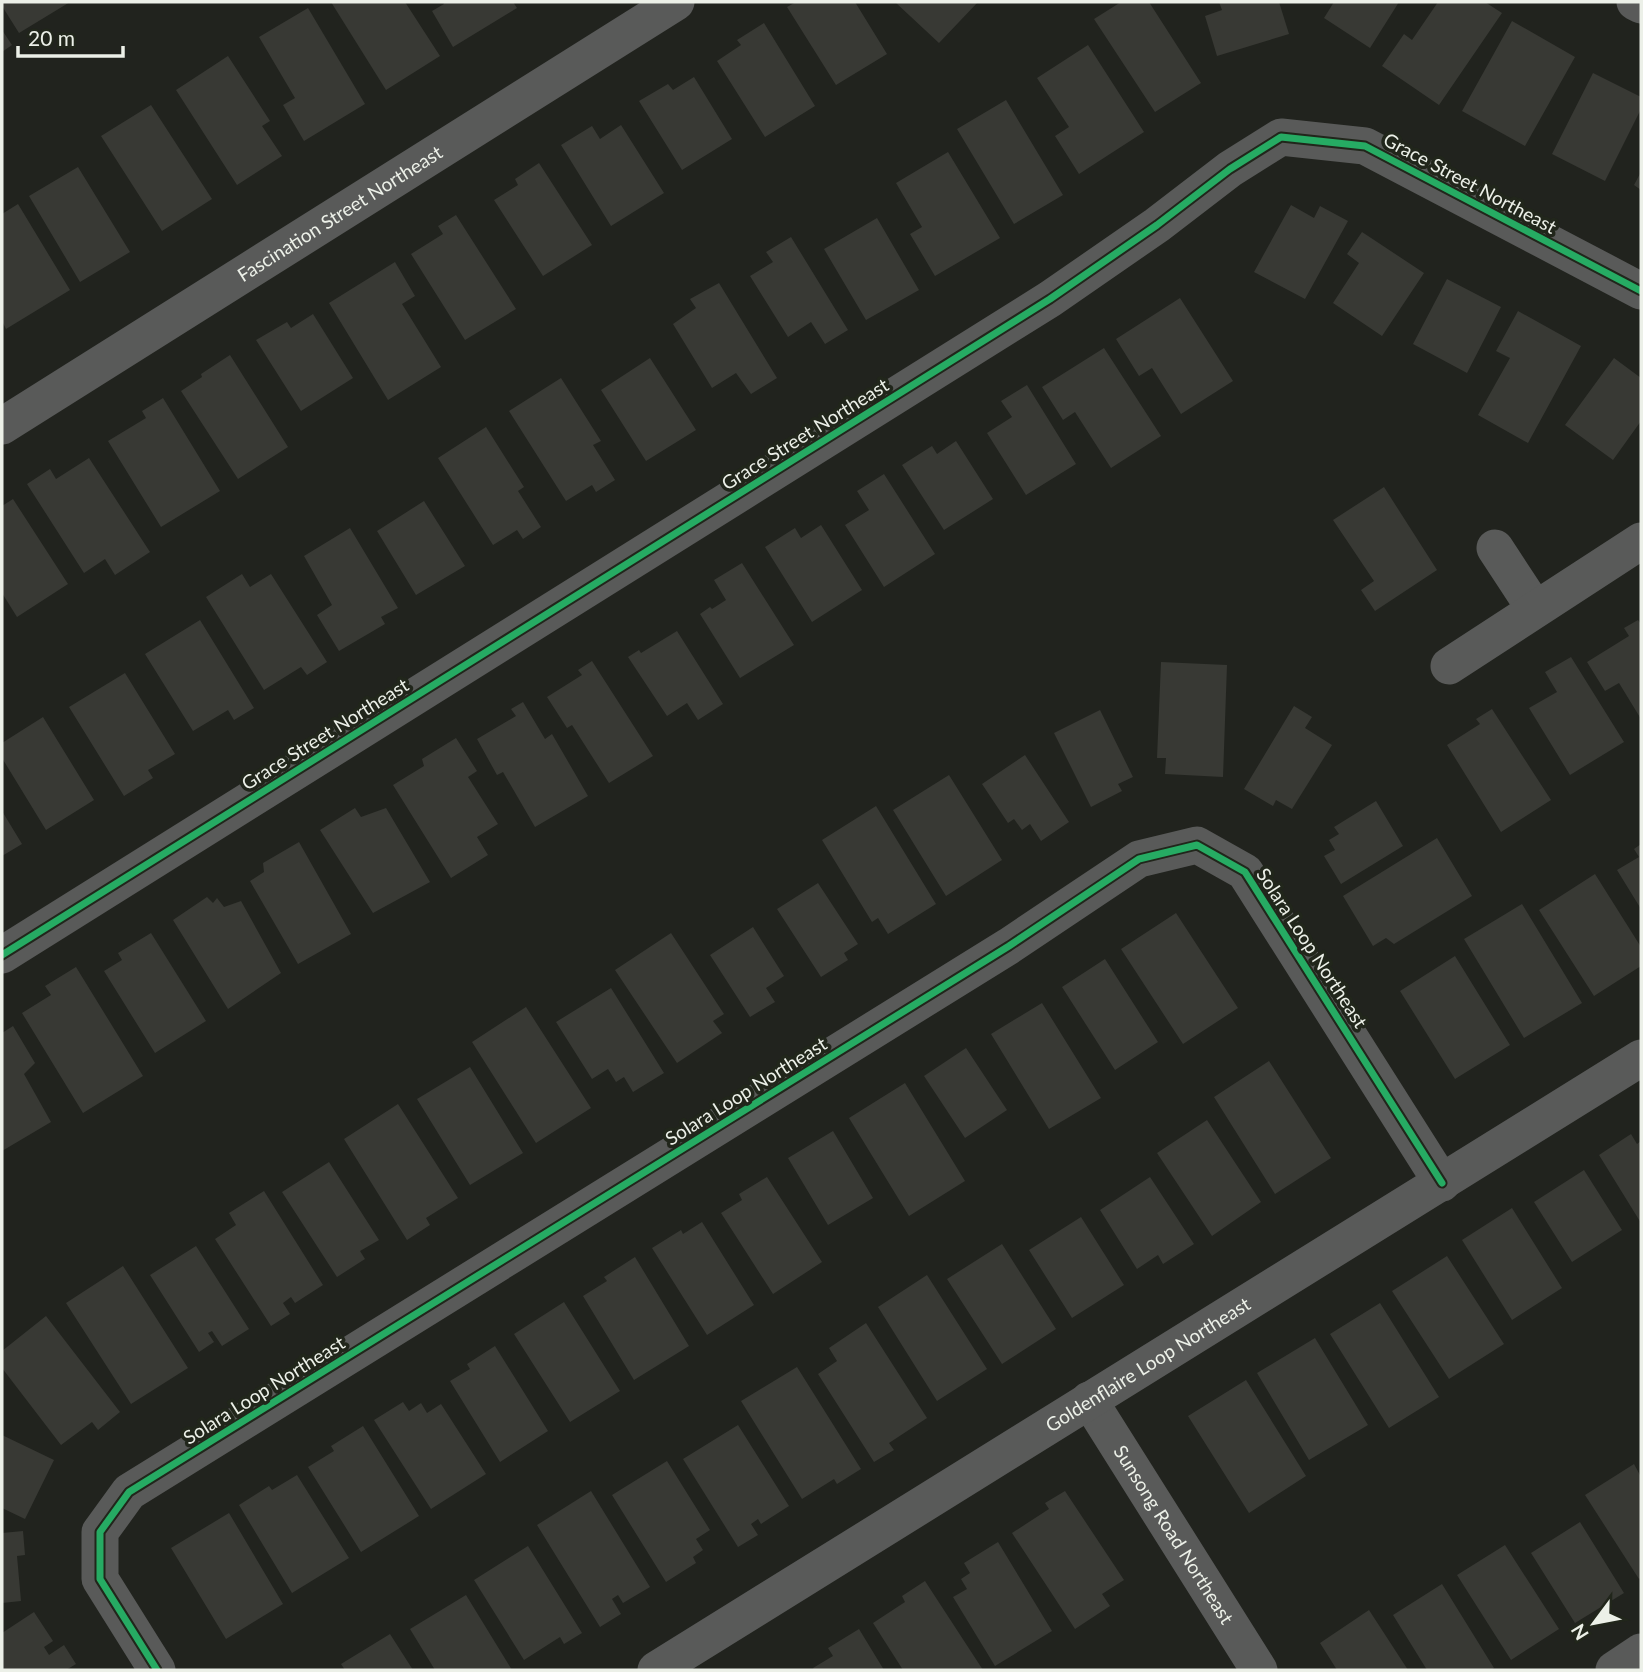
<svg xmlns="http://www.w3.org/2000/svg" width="1643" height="1672" viewBox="0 0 1643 1672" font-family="Lato,sans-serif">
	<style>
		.building { fill: #383934 }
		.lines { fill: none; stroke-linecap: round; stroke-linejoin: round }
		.street { stroke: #595a59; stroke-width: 37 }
		.cycleway-casing { stroke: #21261b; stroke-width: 11 }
		.cycleway { stroke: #26ab63; stroke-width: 7 }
		.labels { text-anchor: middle; stroke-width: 7; stroke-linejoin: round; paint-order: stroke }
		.street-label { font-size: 19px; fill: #ecf0e8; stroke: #21261b }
	</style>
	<rect width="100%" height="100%" fill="#21231e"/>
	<path class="building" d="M2,2H70L19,33L2,6Z
		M331,2H405L440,56L386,90Z
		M443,2H513L517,8L453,47L432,11L444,4Z
		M796,2H855L887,54L836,85L787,7Z
		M895,2H978L939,43Z
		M1121,2H1149L1201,83L1155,112L1094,19Z
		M1219,2H1279L1289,34L1217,56L1205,16L1222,10Z
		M1334,2H1399L1370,48L1324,18Z
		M1438,2H1485L1502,13L1439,105L1382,66L1404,34L1412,40Z
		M308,8L365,104L304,141L283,105L295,98L259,37Z
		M1512,21L1575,57L1525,146L1462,111Z
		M764,23L815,106L765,137L717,61L741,45L737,40Z
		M2,30L12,45L2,52Z
		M1088,45L1144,132L1079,174L1055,136L1069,127L1037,78Z
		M228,56L270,121L262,126L282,156L237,185L176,90Z
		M1593,73L1641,97V109L1605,181L1552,154Z
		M694,77L732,139L682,170L639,101L668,84L673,90Z
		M1006,100L1063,195L1014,224L957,129Z
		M151,105L212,199L162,231L101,136Z
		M621,125L664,193L611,226L561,145L592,126L600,139Z
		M948,152L1000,238L935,276L910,234L922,227L896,183Z
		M539,163L592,245L543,276L494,200L518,185L515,179Z
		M78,167L130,252L80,282L29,196Z
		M1641,172V190L1634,185Z
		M18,204L70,290L6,329L2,321V214Z
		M1291,205L1314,218L1320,206L1348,221L1305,299L1254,272Z
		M456,215L516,309L465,340L411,254L443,234L438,226Z
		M877,218L919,290L866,320L824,249Z
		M1362,232L1424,273L1382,336L1333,303L1359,263L1347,254Z
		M791,237L848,330L825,344L811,322L788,337L750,276L773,262L766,252Z
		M395,262L415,296L402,304L441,367L388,400L329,303Z
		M1447,279L1501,307L1467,373L1413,344Z
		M719,283L777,378L751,394L736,373L712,388L673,324L696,308L690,299Z
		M1180,298L1233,381L1181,414L1152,368L1139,376L1116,339Z
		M1518,311L1581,346L1528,443L1478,415L1510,358L1496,351Z
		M313,314L353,378L301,411L256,340L287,322L291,328Z
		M1104,348L1161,436L1111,468L1075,412L1063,420L1042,387Z
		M230,355L288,447L238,479L181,391L202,377L201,374Z
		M650,358L696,430L646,461L601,390Z
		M1614,358L1641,378V421L1613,460L1565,425Z
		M561,378L601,441L593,445L615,480L596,492L592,485L566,501L509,411Z
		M1027,385L1076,464L1026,495L987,433L1012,417L1001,401Z
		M163,398L220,491L161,527L108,441L146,418L142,411Z
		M486,427L524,487L518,491L541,527L523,539L517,530L493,545L438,458Z
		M956,441L993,499L944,530L902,465L932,446L937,454Z
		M89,458L150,552L115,575L105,559L84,573L27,484L50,469L56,479Z
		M884,474L935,554L884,587L845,525L869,510L857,491Z
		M1384,487L1437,570L1375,611L1361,590L1374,581L1333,520Z
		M13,499L68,584L17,617L2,593V506Z
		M424,501L465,566L416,595L377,531Z
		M821,525L862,590L812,622L765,547L795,528L801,538Z
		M350,528L398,608L381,617L385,624L339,651L317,615L332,605L304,556Z
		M742,563L794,645L740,678L700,614L710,607L712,609L726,600L714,580Z
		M242,574L250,587L271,574L327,662L307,675L301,667L264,690L206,597Z
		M200,620L254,708L234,720L228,710L193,731L145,654Z
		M1638,620L1641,624V719L1619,683L1605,691L1587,662L1629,636L1624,628Z
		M677,631L723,704L698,720L687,703L667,716L628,657L639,650L641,653Z
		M1571,657L1624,742L1570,775L1529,708L1557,692L1545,672Z
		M592,661L653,756L609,783L572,725L567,728L547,697L582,675L578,670Z
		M1161,662L1227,665L1223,777L1165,774L1166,758H1157Z
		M125,673L175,754L148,770L153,778L124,796L69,707Z
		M523,702L545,739L552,734L588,796L535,827L503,772L497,775L477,739L516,716L511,709Z
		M1294,706L1312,717L1305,728L1332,745L1292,809L1276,800L1273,806L1244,789Z
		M1492,709L1551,800L1501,832L1447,745L1480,724L1476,719Z
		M1100,710L1133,777L1118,784L1122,791L1091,807L1054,733Z
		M43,717L94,800L46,830L2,758V743Z
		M456,738L477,771L468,777L498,824L477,837L488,855L451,878L393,785L424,766L422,759Z
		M1025,755L1069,822L1041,841L1030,824L1022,830L1014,819L1008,823L982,784Z
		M949,775L1002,860L946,896L893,810Z
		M1376,801L1403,846L1341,884L1324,856L1335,850L1329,840L1339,834L1334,827Z
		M876,806L936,904L888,934L878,918L872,922L822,840Z
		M355,808L361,817L386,808L430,882L373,913L320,830Z
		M2,811L22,844L2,856Z
		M1437,838L1472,896L1394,944L1386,938L1373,946L1343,896Z
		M299,842L351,934L298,964L250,881L264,872L263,863Z
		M1641,844V909L1617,870L1639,857L1634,849Z
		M1595,874L1641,947V966L1594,996L1539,910Z
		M818,883L858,944L844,953L848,960L821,977L777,909Z
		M207,897L213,903L217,898L224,907L241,901L281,973L228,1009L173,920Z
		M1522,904L1582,1003L1524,1038L1464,939Z
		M1176,913L1238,1008L1183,1044L1121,949Z
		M753,927L784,976L766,988L775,1002L750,1017L710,955Z
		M151,933L206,1021L155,1053L104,971L122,960L118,953Z
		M671,933L724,1014L713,1021L722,1033L677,1063L615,970Z
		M1455,956L1510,1045L1455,1079L1400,991Z
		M1105,959L1158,1042L1115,1070L1062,987Z
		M76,967L143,1076L83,1113L22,1013L51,995L45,986Z
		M611,988L664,1073L633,1092L624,1077L616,1082L608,1069L592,1079L556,1022Z
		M1042,1003L1101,1098L1049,1129L991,1034Z
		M526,1007L591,1108L536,1143L472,1042Z
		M13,1026L35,1063L24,1074L51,1122L2,1151V1033Z
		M966,1048L1007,1110L965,1138L924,1076Z
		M1269,1061L1331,1158L1275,1194L1214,1097Z
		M470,1067L523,1153L470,1185L417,1099Z
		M905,1083L965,1181L909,1216L849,1118Z
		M398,1104L458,1198L426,1218L430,1225L407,1240L344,1139Z
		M1207,1120L1261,1202L1212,1236L1157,1153Z
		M833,1131L873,1198L828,1225L788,1158Z
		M1631,1134L1637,1144L1641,1141V1223L1599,1155Z
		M329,1162L379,1240L360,1251L365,1259L337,1277L282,1192Z
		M1584,1170L1622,1230L1572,1262L1534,1202Z
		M767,1177L822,1262L773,1294L721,1213L742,1200L739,1194Z
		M1150,1177L1194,1244L1163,1264L1158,1255L1137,1269L1100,1210Z
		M264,1191L323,1285L295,1303L291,1297L283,1303L290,1314L271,1326L215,1239L236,1225L229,1213Z
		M1512,1208L1562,1288L1512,1320L1462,1240Z
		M1081,1217L1124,1285L1072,1318L1029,1250Z
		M702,1222L754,1305L707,1335L652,1248L681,1230L683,1234Z
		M1002,1244L1056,1329L1002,1364L947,1279Z
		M196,1246L249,1329L222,1346L212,1331L208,1333L214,1342L199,1352L150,1275Z
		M1447,1256L1504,1344L1449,1379L1392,1291Z
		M635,1257L689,1346L634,1380L583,1296L607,1281L604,1277Z
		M123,1266L188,1368L131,1404L66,1303Z
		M927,1275L987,1369L937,1401L878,1307Z
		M564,1302L620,1391L570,1422L514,1334Z
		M1380,1303L1439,1397L1389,1428L1330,1334Z
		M46,1316L120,1412L98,1430L92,1422L61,1445L2,1368V1351Z
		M866,1323L927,1418L889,1443L894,1450L874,1462L818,1374L837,1361L829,1348Z
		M1315,1338L1368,1425L1309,1460L1257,1373Z
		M495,1346L548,1431L500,1462L450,1381L470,1369L467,1364Z
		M797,1367L861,1469L837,1484L834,1479L802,1499L741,1401Z
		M1246,1380L1306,1476L1249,1513L1188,1416Z
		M403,1402L409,1411L421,1403L427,1413L441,1404L486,1474L431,1509L374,1420Z
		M738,1425L789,1506L761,1524L758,1519L751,1524L758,1535L738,1547L683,1459Z
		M363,1426L419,1516L361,1552L308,1467L334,1451L331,1446Z
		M2,1435L54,1460L25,1519L2,1508Z
		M667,1461L710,1530L696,1539L703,1550L693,1557L696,1563L666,1582L612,1495Z
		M1634,1464L1641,1477V1577L1639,1579L1585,1495Z
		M297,1475L349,1558L292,1593L239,1505L269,1486L272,1490Z
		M591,1491L650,1587L623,1603L618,1595L612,1599L621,1614L600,1627L537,1525Z
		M1065,1491L1124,1580L1102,1594L1110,1606L1075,1629L1012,1533L1049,1509L1045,1503Z
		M229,1513L283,1604L226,1639L171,1548Z
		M1580,1522L1624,1593L1575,1623L1531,1553Z
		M23,1531L25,1555L17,1556L21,1601L2,1603V1533Z
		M998,1542L1052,1631L995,1666L953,1597L967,1589L961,1579L970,1573L964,1563Z
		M1505,1545L1559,1629L1511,1660L1457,1575Z
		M528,1546L582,1633L564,1644L560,1637L524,1660L474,1580Z
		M925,1581L983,1670H903L873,1623L905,1602L902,1596Z
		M1442,1584L1494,1668L1491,1670H1427L1393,1615Z
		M466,1595L512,1670H435L410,1629Z
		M1369,1610L1408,1670H1337L1320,1643Z
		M34,1612L53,1641L44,1647L49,1655L64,1645L76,1664L66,1670H2V1633Z
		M859,1629L884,1670H814L813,1668L833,1656L828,1648Z
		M390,1634L413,1670H345L341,1664Z"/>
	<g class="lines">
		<g class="street">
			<path d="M1635,2L1641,5"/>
			<path id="s1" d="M2,426L676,2"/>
			<path d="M1495,548L1535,609"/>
			<path d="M1449,666L1641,541"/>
			<path d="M2,955L1050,299L1157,225L1230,169L1281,137L1365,146L1641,291"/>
			<path id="s2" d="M1089,1400L1259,1670"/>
			<path d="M157,1670L100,1579V1532L129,1492L1009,946L1139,859L1197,845L1245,872L1442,1183"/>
			<path id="s3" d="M656,1670L1641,1058"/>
			<path d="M1614,1670L1641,1652"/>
		</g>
		<g class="cycleway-casing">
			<path id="cycleway" d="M2,955L1050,299L1157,225L1230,169L1281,137L1365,146L1641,291
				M157,1670L100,1579V1532L129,1492L1009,946L1139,859L1197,845L1245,872L1442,1183"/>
		</g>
		<use href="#cycleway" class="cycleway"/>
	</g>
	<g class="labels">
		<g class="street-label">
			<text transform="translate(1470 183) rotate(28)" y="7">Grace Street Northeast</text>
			<text dy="7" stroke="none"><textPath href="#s1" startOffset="399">Fascination Street Northeast</textPath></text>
			<text transform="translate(805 434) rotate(-32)" y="7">Grace Street Northeast</text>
			<text transform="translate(325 734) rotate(-32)" y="7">Grace Street Northeast</text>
			<text transform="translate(1312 948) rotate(57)" y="7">Solara Loop Northeast</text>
			<text transform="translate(746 1091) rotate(-32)" y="7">Solara Loop Northeast</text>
			<text dy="7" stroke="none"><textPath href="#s3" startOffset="579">Goldenflaire Loop Northeast</textPath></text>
			<text transform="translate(264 1390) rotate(-32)" y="7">Solara Loop Northeast</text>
			<text dy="7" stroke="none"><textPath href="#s2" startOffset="159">Sunsong Road Northeast</textPath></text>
		</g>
	</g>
	<rect width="1643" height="1672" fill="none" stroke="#ecf0e8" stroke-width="7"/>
	<g transform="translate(1594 1623) rotate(238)" stroke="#21261b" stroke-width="5" paint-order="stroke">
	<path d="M0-5L12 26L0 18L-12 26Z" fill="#ecf0e8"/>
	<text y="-10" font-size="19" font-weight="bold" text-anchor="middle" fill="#ecf0e8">N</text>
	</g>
	<path d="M18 46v10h105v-10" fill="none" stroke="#ecf0e8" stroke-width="3.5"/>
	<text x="28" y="46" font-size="21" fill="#ecf0e8" stroke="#21261b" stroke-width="5" paint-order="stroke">20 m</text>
</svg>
